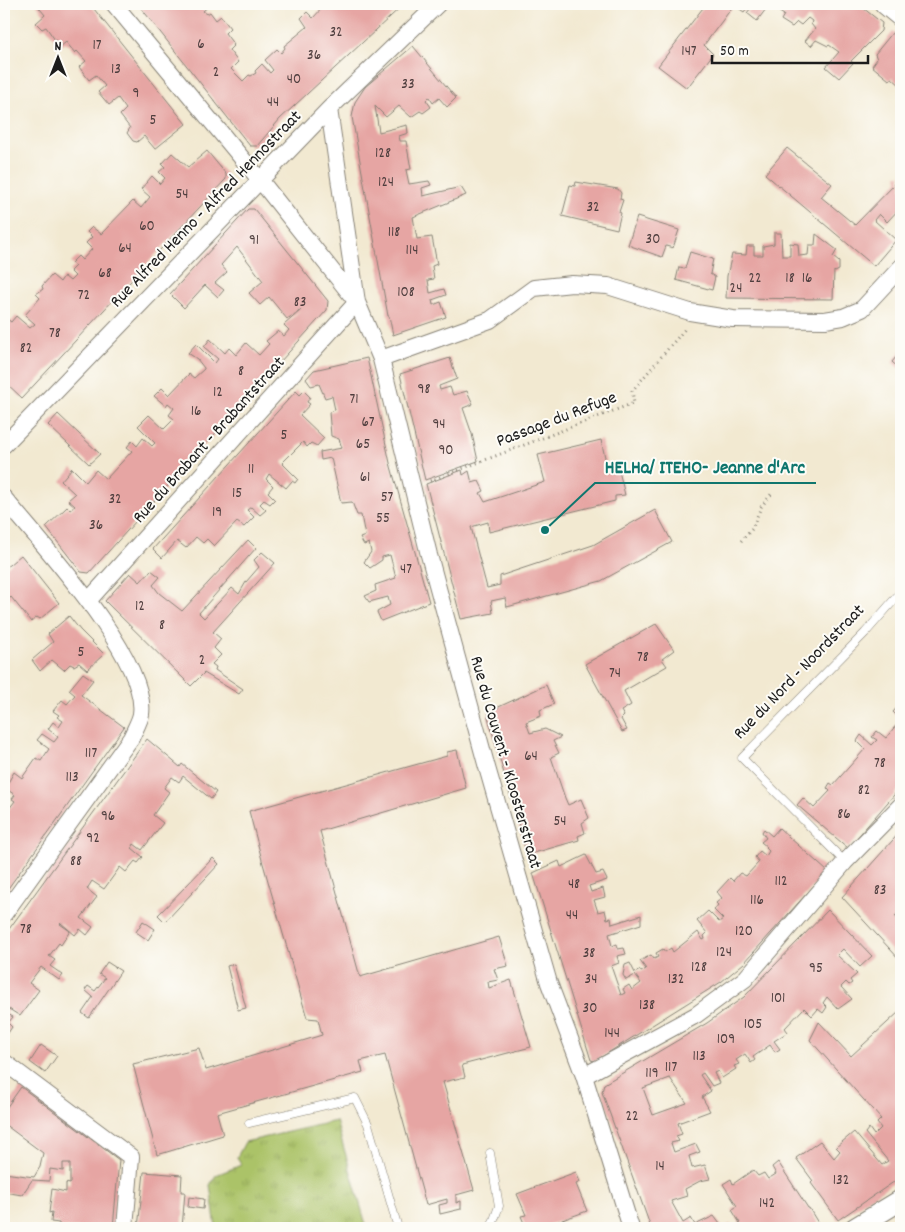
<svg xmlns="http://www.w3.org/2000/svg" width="905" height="1232" viewBox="0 0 905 1232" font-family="Dekko,sans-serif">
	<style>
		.grass { fill: url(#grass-tufts); stroke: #647042 }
		.building { fill: #e6a5a3; fill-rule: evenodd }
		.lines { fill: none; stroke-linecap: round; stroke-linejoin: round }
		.service-casing { stroke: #878276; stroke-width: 9 }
		.minor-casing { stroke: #878276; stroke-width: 18 }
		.tertiary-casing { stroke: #878276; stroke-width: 22 }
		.path { stroke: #878276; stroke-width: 3; stroke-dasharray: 1 4; stroke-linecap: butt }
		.service { stroke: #fff; stroke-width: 8 }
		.minor { stroke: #fff; stroke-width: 16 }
		.tertiary { stroke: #fff; stroke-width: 20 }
		.labels { text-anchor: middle; stroke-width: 4; stroke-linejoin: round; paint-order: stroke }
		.number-label { font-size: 15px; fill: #4e3e3e }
		.street-label { font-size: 18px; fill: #1c1c1c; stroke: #fdfcf7 }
		.leader { fill: none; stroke: #0f766e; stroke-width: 2 }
		.callout-dot { fill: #0f766e; stroke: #fdfcf7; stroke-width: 2 }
		.callout-label { font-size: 19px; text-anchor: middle; font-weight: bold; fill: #0f766e; stroke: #fdfcf7; stroke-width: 4; stroke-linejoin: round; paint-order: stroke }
	</style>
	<defs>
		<pattern id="grass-tufts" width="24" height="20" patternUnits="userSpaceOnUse" patternTransform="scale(1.25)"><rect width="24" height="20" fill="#abc368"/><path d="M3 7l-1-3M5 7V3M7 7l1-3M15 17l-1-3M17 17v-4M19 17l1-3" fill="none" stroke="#93a75a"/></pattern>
	</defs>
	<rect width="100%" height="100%" fill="#fdfcf7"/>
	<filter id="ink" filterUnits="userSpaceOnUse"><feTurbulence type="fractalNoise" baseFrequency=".02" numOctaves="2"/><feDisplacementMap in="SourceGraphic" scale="10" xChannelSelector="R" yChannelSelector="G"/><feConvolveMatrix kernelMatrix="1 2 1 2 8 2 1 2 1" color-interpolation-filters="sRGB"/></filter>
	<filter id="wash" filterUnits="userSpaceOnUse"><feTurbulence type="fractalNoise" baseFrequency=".0096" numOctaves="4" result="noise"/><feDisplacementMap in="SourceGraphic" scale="20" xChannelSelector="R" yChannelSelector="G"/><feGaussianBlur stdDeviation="1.12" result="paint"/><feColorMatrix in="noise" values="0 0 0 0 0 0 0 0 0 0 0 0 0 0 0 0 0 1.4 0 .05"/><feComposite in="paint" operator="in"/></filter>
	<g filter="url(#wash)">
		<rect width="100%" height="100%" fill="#f2e9d1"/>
		<path class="grass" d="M336,1121L367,1228H216L210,1185L216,1175L241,1165L237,1157L245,1142Z"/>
		<g id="blocks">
			<path class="building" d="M36,4H90L186,124L155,149L144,136L137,142L133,141L127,133L130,128L120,115L126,109L118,98L109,105L98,92L105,86L96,75L89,80L79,67L86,61L77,51L75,53L66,42L60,47L46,27L42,29L36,23L45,15Z
				M138,4H211L203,11L207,14L210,12L216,20L221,16L230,28L225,33L234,45L229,50L238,62L231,69L243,81L249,75L251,76L256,73L255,71L262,64L270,73L273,70L265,60L277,49L281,53L285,48L284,46L307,27L301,18L307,12L313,18L323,7L326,10L333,4H404L280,119L257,146H250Z
				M706,4H750L744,12L734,5L704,45L713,54L687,88L658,66Z
				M754,4L769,5L757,21L747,13Z
				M774,4H858L882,23L881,31L851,61L853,63L839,78L826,67L839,52L829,45L828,46L816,40L811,46L805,41L815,29L811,24L812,21L808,18L801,25L797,22L792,27L781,20L784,15L772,7Z
				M893,32L901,39V86L892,78L889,80L872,66L877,59L875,54Z
				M413,46L456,98L447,107L439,98L433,103L429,97L426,100L431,107L423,113L420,111L411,117L399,106L386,117L375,106L379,132L407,125L408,133L399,136L400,141H406L411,169L406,170L409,184L429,181L431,185L422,188L423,196L461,187L466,195L413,217L417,239L432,237L437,264L432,266L434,279L428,280L430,293L444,289L446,295L432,300L433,305L441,302L446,317L393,335L389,316H388L352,117L355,102L365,87Z
				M787,148L832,184L821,197L855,225L898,181L897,175H901V207L887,222L879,214L874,220L896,240L874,266L765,174Z
				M207,151L226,174V179L22,398L4,381V337L8,331L4,327V323L7,319L11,322L16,316L30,328L35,324L25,315L40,298L36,294L43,289L42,286L52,275L60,282L64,276L70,281L75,276L70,271L75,266L71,263L78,256L82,260L92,249L86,243L92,237L87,232L92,227L101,234L133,201L141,208L150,197L141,189L152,176L160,184L165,178L159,172L165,167L162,164L172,153L188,167Z
				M576,182L618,189L621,193L620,199L623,200L619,212L621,213L617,229L562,216L570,185L575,186Z
				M248,209H254L328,301L327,310L89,573L81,572L46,527L67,507L70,510L75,506L68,500L75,494L61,481L72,468L86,482L96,470L106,479L132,451L127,447L132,441L137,446L143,438L152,446L155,443L138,426L149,415L164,429L174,419L169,415L174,408L168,403L166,406L154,396L162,388L169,395L189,374L194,378L204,369V368L197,359L188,353L196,344L215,363L218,359L204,347L210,339L225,353L229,348L236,355L246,343L259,355L269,344L266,341L278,331L284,336L289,330L284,325L301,310L287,319L269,297L260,305L249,293L263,281L237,247L221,265L227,272L215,283L224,290L218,297L205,285L184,308L170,294Z
				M637,217L679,230L673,248L666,246L662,257L628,245Z
				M774,233H781L782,256H790V243L798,244L799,256L808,255L809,245H815L816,234L837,250L833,257L839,262V270L835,272L834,271L833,299L726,298L727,276L732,254L746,255L747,246H754V255H763V246L774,244Z
				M690,252L713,259L710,274L715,277L712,290L676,280L679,267L685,268Z
				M901,351V370L892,362Z
				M367,358L390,463L429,602L381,621L377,612L390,605L388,597L369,602L365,596L376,591L375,585L396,578L390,555L382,557V560L370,568L364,562L371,552L369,543L364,545L360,538L365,536L361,515H357L352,502L341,503L331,458L321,460L320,452L342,448L339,439L331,436L329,412L335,410L332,396L325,398L319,384L311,386L306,379L314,370Z
				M450,358L457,379L439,386L440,390L450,387L453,395L467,391L473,404L463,408L472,434L478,461L425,480L400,374Z
				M296,391L300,395L304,391L310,397L307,402L310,404L300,415L324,438L317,446L311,443L307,447L303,442L282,463L298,479L295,483L292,481L286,488L269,474L266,479L273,486L268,492L275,499L270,504L264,500L260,504L266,510L260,515L251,507L247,510L254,517L244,527L237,522L214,546L207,539L203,543L196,537L186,548L177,541L162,558L153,549Z
				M58,414L100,454L89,464L48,425Z
				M601,440L607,466L617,463L625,495L615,496V501L489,532L488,522L471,527L487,588L500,585V576L593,545L655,510L672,542L601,581L507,607L505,598L491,601L493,613L461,619L426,484L462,470L463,475L469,471L472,483L479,481L484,491L480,493L485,502L545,482L538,455Z
				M248,540L256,548L199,613L204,618L232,588L239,594L246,582L259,567L254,560L262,552L275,563L213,632L221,639L214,648L221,655L212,664L216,667L215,670L243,689L239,694L204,673L191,686L105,601L130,573L140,582L151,570L160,577L153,585L159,593L182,611Z
				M21,555L59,603L40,619L37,617L31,622L11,597L8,600L4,595V569Z
				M69,616L80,630L104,654L87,670L79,663L74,666L70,664L64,670L52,660L40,671L32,660L53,642L48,634Z
				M656,624L674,650L662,659L667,666L624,691L631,705L621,711L624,716L621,719L627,730L622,732L585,664Z
				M83,673L93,680L81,695L124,727L4,894V813L5,814L15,801L12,799L15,795L5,788L14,772L22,778L36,758L41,761L49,749L37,740L42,734L54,742L58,737L48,729L53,722L59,727L63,721L57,717L59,715L53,711L62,700L67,704L75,695L69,690Z
				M546,685L554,704L540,710L541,716L526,722L530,733L545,729L561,737L553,741L559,753L551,757L565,798L568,805L581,799L589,818L582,823L585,833L578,836L579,840L527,855L488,717L490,711Z
				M901,703V787L848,848L797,805L803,798L814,808L830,791L827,788L830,783L833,785L865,749L857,741L861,735L872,745L877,740L872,737L877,731L886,738L893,729L901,720L893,712Z
				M147,739L180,767L182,764L216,792L211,799L183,776L179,782L172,777L164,788L169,792L153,815L163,823L142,850L134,844L132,848L143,857L138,863L135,861L126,872L120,867L104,889L92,881L87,889L97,897L81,918L93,927L87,935L80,929L75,935L61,923L60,924L70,931L61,945L59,943L49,956L55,960L50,966L63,975L59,980L41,967L29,983L39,990L20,1016L9,1009L6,1013L13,1017L8,1023L12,1027L8,1033L4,1029V936Z
				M457,750L466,788L320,831L360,977L499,937L508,966L494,969L498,980L488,982L489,988L511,980L531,1047L462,1065L465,1077L443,1082L474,1190L456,1195V1203L461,1201V1209L440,1214L439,1205L447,1203V1199L426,1205L385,1055L360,1061L363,1072L217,1113L223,1135L157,1155L133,1064L199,1048L206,1070L322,1035L318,1019L307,1018L262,860L249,811L447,756V752Z
				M779,828L827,871L744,963L721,982L595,1061L591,1060L533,873L559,861L561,867L586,855L596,874L603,872L607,880L589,886L591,892L603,888L605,897L594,900L598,912L605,910L607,919L611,918L612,924L641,915V924L609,934L612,946L617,944L618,949L624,948L626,954L617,956L619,963L611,966L621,995L625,993L623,989L629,985L632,990L641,983L635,975L626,980L623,975L625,965L630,963L635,973L640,970L641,972L646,969L640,961L651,955L654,959L658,957L656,953L663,949L665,952L671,948L673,952L698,932L703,940L705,939L704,936L707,933L697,921L708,911L719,922L723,919L714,910L718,905L716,903L722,898L717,892L730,878L733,881L740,873L746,876L759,862L755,857L760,851L766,856L769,851L766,848L767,847L761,842L766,838L762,832L764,829L772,836Z
				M901,831V910L895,916L901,923V961L842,897Z
				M213,858L219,864L165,922L158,915Z
				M828,910L872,956L860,967L843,949L837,955L857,974L850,980L852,983L849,985L846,982L841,987L852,999L838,1009L827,997L823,1003L827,1007L823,1013L818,1009L812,1016L804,1008L785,1028L788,1032L774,1041L780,1049L775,1052L770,1045L753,1057L755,1060L751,1063L745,1054L736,1060L739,1064L734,1066L736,1069L722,1078L718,1071L714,1073L719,1083L712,1086L703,1073L700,1075L711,1091L702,1097L710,1111L678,1123L682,1134L676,1136L679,1141L671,1143L674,1152L696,1144L700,1152L689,1156L692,1168L705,1165L710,1179L700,1181L685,1189L687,1196L671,1201L683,1223L691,1218L695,1225L714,1216L723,1228H651L602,1092L604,1084L707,1023L744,997ZM670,1078L687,1103L653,1115L643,1088Z
				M143,921L155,929L148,940L136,932Z
				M107,962L121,971L89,1018L82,1013L93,997L85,990L88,986L95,991L105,978L99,974Z
				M234,964L246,1008L238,1010L227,966Z
				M899,1012L901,1014V1177L838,1220L811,1183L813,1181L796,1158L820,1141L834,1158L840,1151L836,1147L854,1132L882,1165L888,1161L865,1133L869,1128L874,1135L881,1128L877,1123L881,1119L810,1040L819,1022L851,1056Z
				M41,1045L57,1056L45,1073L30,1062Z
				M21,1087L119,1160L113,1228H59V1223L51,1222L52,1212L49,1213L52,1189L66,1192V1183L70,1184V1163H63V1171L50,1169L49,1181L32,1180L22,1195L4,1192V1173L34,1177L40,1167L43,1153L4,1124V1111Z
				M778,1162L808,1208H809L821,1228H723L730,1224L733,1228L740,1223L732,1210L737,1206L723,1184L731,1179L733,1184L753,1170L758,1176L764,1173L768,1179L776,1174L772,1167Z
				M144,1172L182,1175L181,1192H185L182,1228H138Z
				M576,1172L580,1182L576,1184L587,1211L540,1228H526L521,1216L526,1215L517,1194Z
				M189,1197L204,1199L203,1209L188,1207Z"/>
		</g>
	</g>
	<g filter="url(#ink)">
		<use href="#blocks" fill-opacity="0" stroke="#878276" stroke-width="1"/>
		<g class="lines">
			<g class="service-casing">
				<path id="service" d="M845,862L742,758L865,633L901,592
					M249,1123L355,1098L368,1124L398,1228
					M490,1153L499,1206L491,1228"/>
			</g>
			<g class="minor-casing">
				<path id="minor" d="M114,4L260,180L356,301
					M329,109L357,302L381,359L429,555L486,764L549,983L584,1076L631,1228
					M381,359L490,320L534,288L572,284L608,286L690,312L733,319L825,320L843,317L862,309L901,267
					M4,445L329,109L438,4
					M4,498C39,541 149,659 141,714C140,721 134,731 131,738L4,914
					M88,601L357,302
					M4,1062L131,1157L125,1228
					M584,1076L696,1015L745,979L845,862L901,805"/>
			</g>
			<g class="tertiary-casing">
				<path id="tertiary" d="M885,4L901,17
					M855,1228L901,1200"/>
			</g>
			<path class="path" d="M430,481L634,403L632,391L685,329
				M741,541L752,529L761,507L773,492"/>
			<use href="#service" class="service"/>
			<use href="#minor" class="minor"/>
			<use href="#tertiary" class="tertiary"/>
		</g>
	</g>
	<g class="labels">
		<g class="number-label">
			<text x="336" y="36">32</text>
			<text x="201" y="48">6</text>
			<text x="97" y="49">17</text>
			<text x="689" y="55">147</text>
			<text x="314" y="59">36</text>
			<text x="116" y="73">13</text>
			<text x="216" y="76">2</text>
			<text x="294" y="83">40</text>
			<text x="408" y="88">33</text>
			<text x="136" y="97">9</text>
			<text x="273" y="106">44</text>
			<text x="153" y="124">5</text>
			<text x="383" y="157">128</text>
			<text x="386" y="186">124</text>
			<text x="182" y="198">54</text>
			<text x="593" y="211">32</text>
			<text x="147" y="230">60</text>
			<text x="394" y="236">118</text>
			<text x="653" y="243">30</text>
			<text x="254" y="244">91</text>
			<text x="125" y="252">64</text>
			<text x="412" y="254">114</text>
			<text x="105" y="277">68</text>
			<text x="755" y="282">22</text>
			<text x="790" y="282">18</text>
			<text x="807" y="282">16</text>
			<text x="736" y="292">24</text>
			<text x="406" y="296">108</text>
			<text x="84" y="299">72</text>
			<text x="300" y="306">83</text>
			<text x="55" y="337">78</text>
			<text x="26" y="352">82</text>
			<text x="241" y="375">8</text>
			<text x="424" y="393">98</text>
			<text x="218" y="396">12</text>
			<text x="354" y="403">71</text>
			<text x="196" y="415">16</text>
			<text x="368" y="426">67</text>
			<text x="439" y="428">94</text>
			<text x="284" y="439">5</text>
			<text x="363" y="448">65</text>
			<text x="446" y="454">90</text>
			<text x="251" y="473">11</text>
			<text x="365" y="481">61</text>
			<text x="237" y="497">15</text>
			<text x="387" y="501">57</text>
			<text x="115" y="503">32</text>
			<text x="217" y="516">19</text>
			<text x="383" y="522">55</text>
			<text x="96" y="529">36</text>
			<text x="406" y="573">47</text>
			<text x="140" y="610">12</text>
			<text x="162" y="629">8</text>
			<text x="81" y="656">5</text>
			<text x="643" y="661">78</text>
			<text x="202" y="664">2</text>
			<text x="615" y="677">74</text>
			<text x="91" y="757">117</text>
			<text x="531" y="760">64</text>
			<text x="880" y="767">78</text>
			<text x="72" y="781">113</text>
			<text x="864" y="794">82</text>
			<text x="844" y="818">86</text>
			<text x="108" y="820">96</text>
			<text x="560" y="825">54</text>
			<text x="93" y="842">92</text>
			<text x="76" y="865">88</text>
			<text x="781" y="885">112</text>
			<text x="574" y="888">48</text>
			<text x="880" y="894">83</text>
			<text x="757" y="904">116</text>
			<text x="572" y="919">44</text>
			<text x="26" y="933">78</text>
			<text x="744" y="935">120</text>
			<text x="724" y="956">124</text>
			<text x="589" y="957">38</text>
			<text x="699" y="971">128</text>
			<text x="816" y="972">95</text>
			<text x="591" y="983">34</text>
			<text x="676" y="983">132</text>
			<text x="778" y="1002">101</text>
			<text x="647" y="1009">138</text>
			<text x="590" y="1012">30</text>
			<text x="753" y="1028">105</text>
			<text x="612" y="1037">144</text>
			<text x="726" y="1043">109</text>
			<text x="699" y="1060">113</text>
			<text x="671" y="1071">117</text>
			<text x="652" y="1077">119</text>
			<text x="632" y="1120">22</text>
			<text x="660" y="1170">14</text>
			<text x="841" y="1184">132</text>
			<text x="767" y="1207">142</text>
		</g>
		<g class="street-label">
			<text transform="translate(205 208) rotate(-46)" y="6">Rue Alfred Henno - Alfred Hennostraat</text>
			<text transform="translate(556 418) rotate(-21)" y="6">Passage du Refuge</text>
			<text transform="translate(208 439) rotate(-48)" y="6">Rue du Brabant - Brabantstraat</text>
			<text transform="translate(798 671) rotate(-46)" y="6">Rue du Nord - Noordstraat</text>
			<text transform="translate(507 762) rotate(74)" y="6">Rue du Couvent - Kloosterstraat</text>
		</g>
	</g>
	<path class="leader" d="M545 530L595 483H816"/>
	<circle class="callout-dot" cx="545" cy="530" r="5"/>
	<g class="callout-label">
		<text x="705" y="473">HELHa/ ITEHO- Jeanne d'Arc</text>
	</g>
	<rect width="905" height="1232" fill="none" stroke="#fdfcf7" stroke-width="20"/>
	<g transform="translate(58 58)" stroke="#fdfcf7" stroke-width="4" paint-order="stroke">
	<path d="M0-4L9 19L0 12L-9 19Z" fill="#1c1c1c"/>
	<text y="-8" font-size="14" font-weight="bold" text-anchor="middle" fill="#1c1c1c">N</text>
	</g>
	<path d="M712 55v8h156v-8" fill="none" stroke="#1c1c1c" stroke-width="2.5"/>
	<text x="720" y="55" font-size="15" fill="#1c1c1c" stroke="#fdfcf7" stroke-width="4" paint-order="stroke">50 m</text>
</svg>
